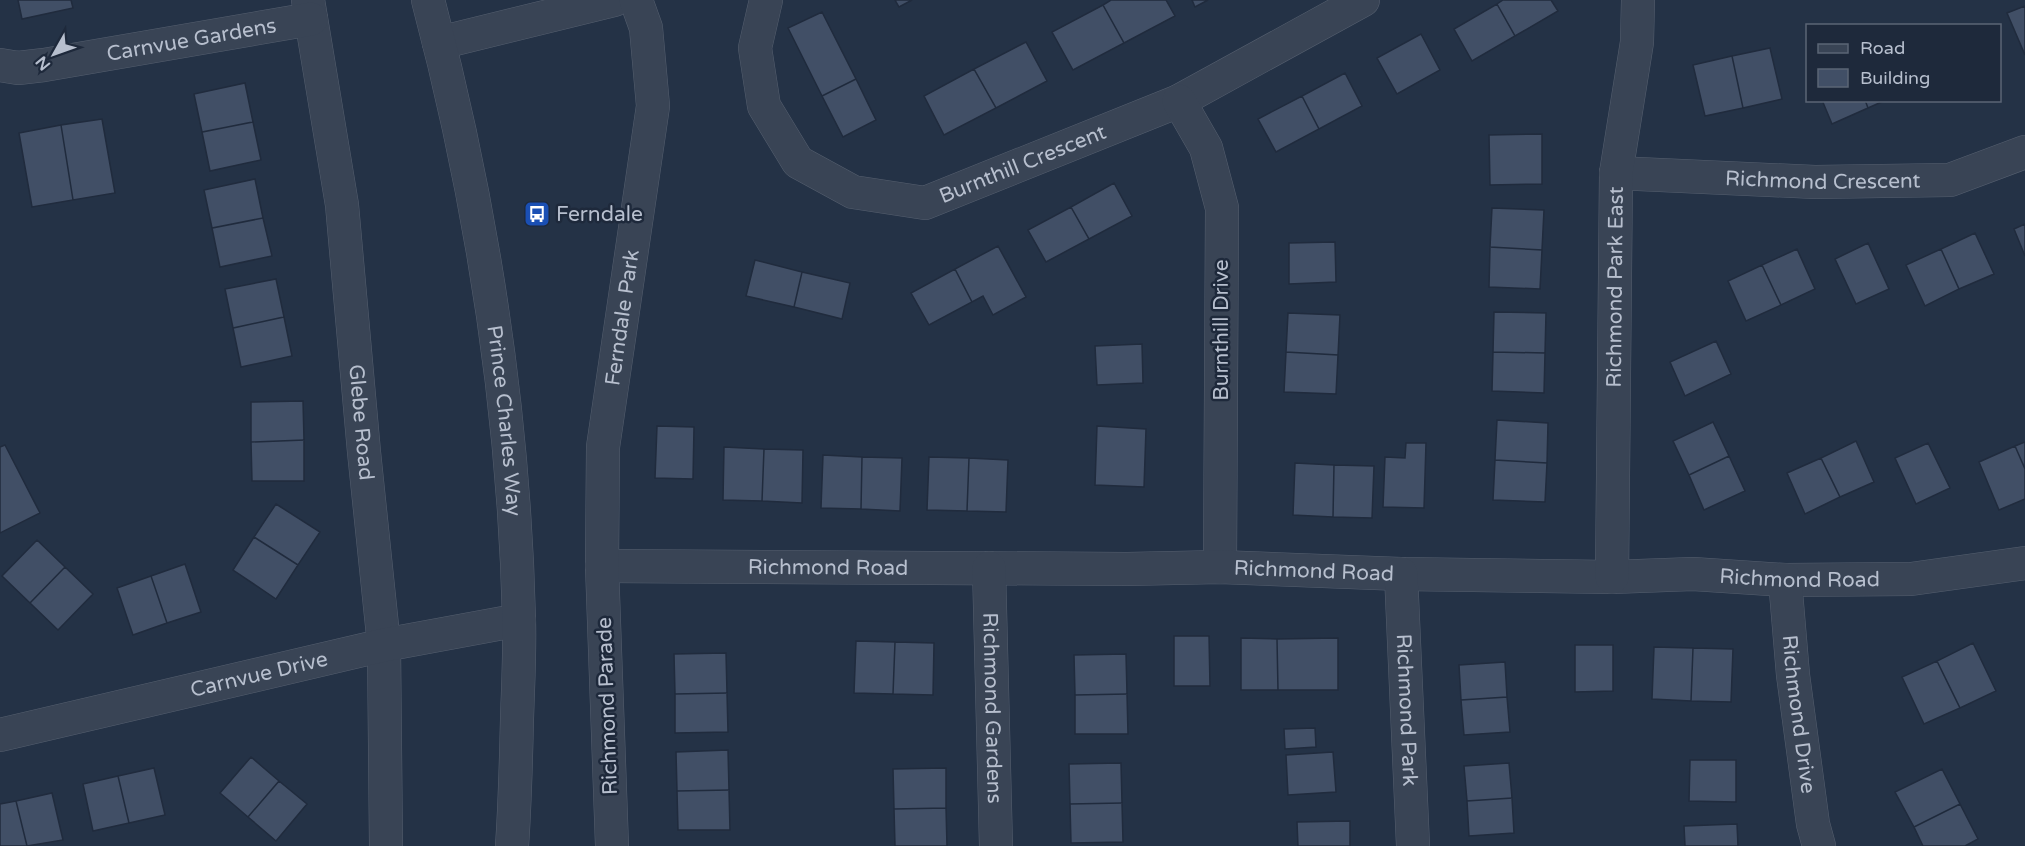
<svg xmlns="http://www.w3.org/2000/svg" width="2025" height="846" viewBox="0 0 2025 846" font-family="'Varela Round',sans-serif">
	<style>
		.building { fill: #414f66; stroke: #202b3d; stroke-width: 1.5 }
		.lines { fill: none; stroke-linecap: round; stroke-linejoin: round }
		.minor-casing { stroke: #555f6f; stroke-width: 34 }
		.tertiary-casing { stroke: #555f6f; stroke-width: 34 }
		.minor { stroke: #394455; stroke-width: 33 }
		.tertiary { stroke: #394455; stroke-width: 33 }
		.labels { text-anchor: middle; stroke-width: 5; stroke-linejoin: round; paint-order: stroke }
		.street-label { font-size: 21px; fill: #b7bfce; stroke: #1e293b }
		.poi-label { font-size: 21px; fill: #b7bfce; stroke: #1e293b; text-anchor: start }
	</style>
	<rect width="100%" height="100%" fill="#243246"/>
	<path class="building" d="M18,0H71L73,8L22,19Z
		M895,0H912L899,7Z
		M1111,0H1166L1175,16L1124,43L1103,5Z
		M1192,0H1208L1195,7Z
		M1503,0H1551L1558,11L1515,36L1497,4Z
		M1497,4L1515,36L1472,61L1454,29Z
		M1103,5L1124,43L1073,70L1052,32Z
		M2025,6V55L2007,13Z
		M822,12L856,79L822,96L788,28Z
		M1421,34L1440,70L1397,94L1377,58Z
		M1026,42L1047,81L996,108L974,69Z
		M1770,48L1782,99L1743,108L1732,56Z
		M1732,56L1743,108L1705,116L1693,65Z
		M974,69L996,108L944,135L924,96Z
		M1345,73L1362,106L1319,129L1302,96Z
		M856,79L876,120L843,137L822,96Z
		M245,83L253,122L202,132L194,94Z
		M1302,96L1319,129L1276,152L1258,119Z
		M1822,100H1865L1868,108L1832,124Z
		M1865,100H1886L1868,108Z
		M102,119L115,193L73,200L61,125Z
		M253,122L261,160L210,171L202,132Z
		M61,125L73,200L32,207L19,133Z
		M1542,134V184L1490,185L1489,135Z
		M255,179L263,218L212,228L204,190Z
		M1114,183L1132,216L1089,239L1071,207Z
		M1071,207L1089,239L1046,262L1028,230Z
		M1492,208L1544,210L1542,250L1490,247Z
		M263,218L272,256L220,267L212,228Z
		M2025,224V256L2014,229Z
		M1975,233L1994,274L1959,289L1941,249Z
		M1335,242L1336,282L1289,284V243Z
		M1868,243L1889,289L1856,304L1835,259Z
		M998,246L1026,297L993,315L983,296L972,302L955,269Z
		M1490,247L1542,250L1540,289L1489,287Z
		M1797,249L1815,289L1781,305L1762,265Z
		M1941,249L1959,289L1925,306L1906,265Z
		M755,260L802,272L794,307L746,296Z
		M1762,265L1781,305L1746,321L1728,281Z
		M955,269L972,302L929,325L911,293Z
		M802,272L850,283L842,319L794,307Z
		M276,279L284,317L233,328L225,289Z
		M1494,312L1546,313L1545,353L1493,352Z
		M1288,313L1340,315L1338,355L1286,352Z
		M284,317L292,356L241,367L233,328Z
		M1716,341L1731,374L1685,396L1670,362Z
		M1142,344L1143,383L1097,385L1095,346Z
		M1286,352L1338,355L1336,394L1284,392Z
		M1493,352L1545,353L1544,393L1492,391Z
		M303,401L304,440L251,442V402Z
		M1497,420L1548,423L1547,463L1495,460Z
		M1713,422L1729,456L1689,475L1673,441Z
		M657,426L694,427L693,479L655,478Z
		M1097,426L1146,429L1144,487L1095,485Z
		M304,440V481H252L251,442Z
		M1856,441L1874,482L1840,497L1821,458Z
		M2025,442V469L2015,446Z
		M1406,443H1426L1424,508L1383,507L1385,457L1405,458Z
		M1928,443L1950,488L1916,504L1895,458Z
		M5,445L40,513L0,533V447Z
		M2015,446L2025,469V499L1999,510L1979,462Z
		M724,447L764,449L762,501L723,500Z
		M764,449L803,450L802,503L762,501Z
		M823,455L862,457L861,509L821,508Z
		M1729,456L1745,491L1704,510L1689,475Z
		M862,457L902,458L900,511L861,509Z
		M929,457L969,458L967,511L927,510Z
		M969,458L1008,460L1006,512L967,511Z
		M1821,458L1840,497L1805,514L1787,473Z
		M1495,460L1547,463L1545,502L1493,500Z
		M1295,463L1334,465L1333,517L1293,515Z
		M1334,465L1374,466L1372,518L1333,517Z
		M276,504L320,532L298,565L254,537Z
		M254,537L298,565L276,599L233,570Z
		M37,540L65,567L30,603L2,576Z
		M185,564L201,612L167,623L151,576Z
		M65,567L93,594L58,630L30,603Z
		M151,576L167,623L133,635L117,588Z
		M1174,636H1209L1210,686H1174Z
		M1241,638L1277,639L1278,690H1241Z
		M1338,638V690H1278L1277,639Z
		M856,641L895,642L893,694L854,693Z
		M895,642L934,643L933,695L893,694Z
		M1973,643L1996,691L1960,708L1937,661Z
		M1575,645H1613V691L1575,692Z
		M1654,647L1693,648L1691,701L1652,699Z
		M1693,648L1733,649L1731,702L1691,701Z
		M726,653L727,693L675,694L674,654Z
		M1126,654L1127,694L1075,695L1074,655Z
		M1937,661L1960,708L1924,724L1902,677Z
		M1505,662L1507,697L1461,700L1459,665Z
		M727,693L728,732L675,733V694Z
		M1127,694L1128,734H1075V695Z
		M1507,697L1510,732L1464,735L1461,700Z
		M1315,728L1316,747L1285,749L1284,729Z
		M728,750L729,790L677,791L676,752Z
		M1333,752L1336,792L1288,795L1286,755Z
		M251,757L279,781L248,817L220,793Z
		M1690,760H1736V802L1689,801Z
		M1121,763L1122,803L1070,804L1069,764Z
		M1509,763L1512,798L1467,801L1464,766Z
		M154,768L165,815L129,823L118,776Z
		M946,768V808L894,809L893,769Z
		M1942,769L1960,804L1914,827L1895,792Z
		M118,776L129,823L93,831L83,784Z
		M279,781L307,804L276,841L248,817Z
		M729,790L730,830H678L677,791Z
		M52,793L63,840L27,846L16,801Z
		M1512,798L1514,833L1469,836L1467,801Z
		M16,801L27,846H0V804Z
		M1122,803L1123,842L1071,843L1070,804Z
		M1960,804L1978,839L1965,846H1923L1914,827Z
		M946,808L947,846H895L894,809Z
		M1350,821V846H1298L1297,822Z
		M1737,824L1738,846H1685L1684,826Z"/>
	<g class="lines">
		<g class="minor-casing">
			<g id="minor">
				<path id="s1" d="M308,0L342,205L364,452L384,645L386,846"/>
				<path id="s2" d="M766,0L755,48L764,106L798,162L853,192L925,203L1179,101L1363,0"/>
				<path d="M439,43L614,0"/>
				<path id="s3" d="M0,65L18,68L44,65L311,19"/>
				<path d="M1179,101L1206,148L1222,208L1220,567"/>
				<path id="s4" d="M1616,173L1815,182L1950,180L2025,152"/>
				<path id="s5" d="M602,566L1127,569L1220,567L1401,574L1612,577L1693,574L1785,580L1911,579L2025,563"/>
				<path id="s6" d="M989,568L996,846"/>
				<path id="s7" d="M1401,574L1413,846"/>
				<path id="s8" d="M1612,577L1616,173L1637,42L1638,0"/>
				<path id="s9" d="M1785,580L1793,675L1813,824L1819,846"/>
				<path id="s10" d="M0,735L384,645L519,620"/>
				<path id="s11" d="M612,846L602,566L603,447L653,106L646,28L636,0"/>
			</g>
		</g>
		<g class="tertiary-casing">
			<g id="tertiary">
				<path id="s12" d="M428,0C481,200 514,412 519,619C520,652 518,686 517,719C516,761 515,804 512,846"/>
			</g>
		</g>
		<use href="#minor" class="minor"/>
		<use href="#tertiary" class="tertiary"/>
	</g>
	<defs>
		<g id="bus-square" transform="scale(1.35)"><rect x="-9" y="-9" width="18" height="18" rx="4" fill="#1a4fb4" stroke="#1e293b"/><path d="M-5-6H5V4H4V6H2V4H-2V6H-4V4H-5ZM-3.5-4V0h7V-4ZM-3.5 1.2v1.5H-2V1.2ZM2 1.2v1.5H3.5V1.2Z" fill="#fff"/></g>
	</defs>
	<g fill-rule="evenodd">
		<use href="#bus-square" x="537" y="214"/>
	</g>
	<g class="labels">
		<g class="street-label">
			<text dy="7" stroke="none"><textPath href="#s3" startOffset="194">Carnvue Gardens</textPath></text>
			<text dy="7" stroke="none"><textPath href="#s2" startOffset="414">Burnthill Crescent</textPath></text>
			<text dy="7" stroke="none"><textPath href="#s4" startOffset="207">Richmond Crescent</textPath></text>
			<text dy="7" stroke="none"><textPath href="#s8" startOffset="290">Richmond Park East</textPath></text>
			<text dy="7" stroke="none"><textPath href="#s11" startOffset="530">Ferndale Park</textPath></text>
			<text transform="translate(1221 330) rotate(-90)" y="7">Burnthill Drive</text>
			<text dy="7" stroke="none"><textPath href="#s12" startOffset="428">Prince Charles Way</textPath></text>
			<text dy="7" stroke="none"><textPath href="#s1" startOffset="426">Glebe Road</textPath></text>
			<text dy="7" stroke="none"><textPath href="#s5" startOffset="226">Richmond Road</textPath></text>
			<text dy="7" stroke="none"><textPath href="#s5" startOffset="712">Richmond Road</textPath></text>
			<text dy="7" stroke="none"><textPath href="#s5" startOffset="1198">Richmond Road</textPath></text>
			<text dy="7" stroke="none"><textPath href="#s10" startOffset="266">Carnvue Drive</textPath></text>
			<text transform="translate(607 706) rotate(-92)" y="7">Richmond Parade</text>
			<text dy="7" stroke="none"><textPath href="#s6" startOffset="140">Richmond Gardens</textPath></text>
			<text dy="7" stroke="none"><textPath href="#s7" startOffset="136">Richmond Park</textPath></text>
			<text dy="7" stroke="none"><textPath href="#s9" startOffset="135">Richmond Drive</textPath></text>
		</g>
		<g class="poi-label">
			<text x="556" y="221">Ferndale</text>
		</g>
	</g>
	<rect x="1806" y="24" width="195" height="78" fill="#1e293b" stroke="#5b6576" stroke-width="1.5"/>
	<rect x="1818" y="44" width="30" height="9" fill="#394455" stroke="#5b6576" stroke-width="1.5"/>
	<text x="1860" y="54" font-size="18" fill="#b7bfce">Road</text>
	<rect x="1818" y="69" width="30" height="18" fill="#414f66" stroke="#5b6576" stroke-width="1.5"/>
	<text x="1860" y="84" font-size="18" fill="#b7bfce">Building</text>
	<g transform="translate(54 54) rotate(230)" stroke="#1e293b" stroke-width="4.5" paint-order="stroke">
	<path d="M0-4.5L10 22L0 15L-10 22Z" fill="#b7bfce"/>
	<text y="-9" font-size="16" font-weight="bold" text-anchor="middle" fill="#b7bfce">N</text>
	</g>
</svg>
